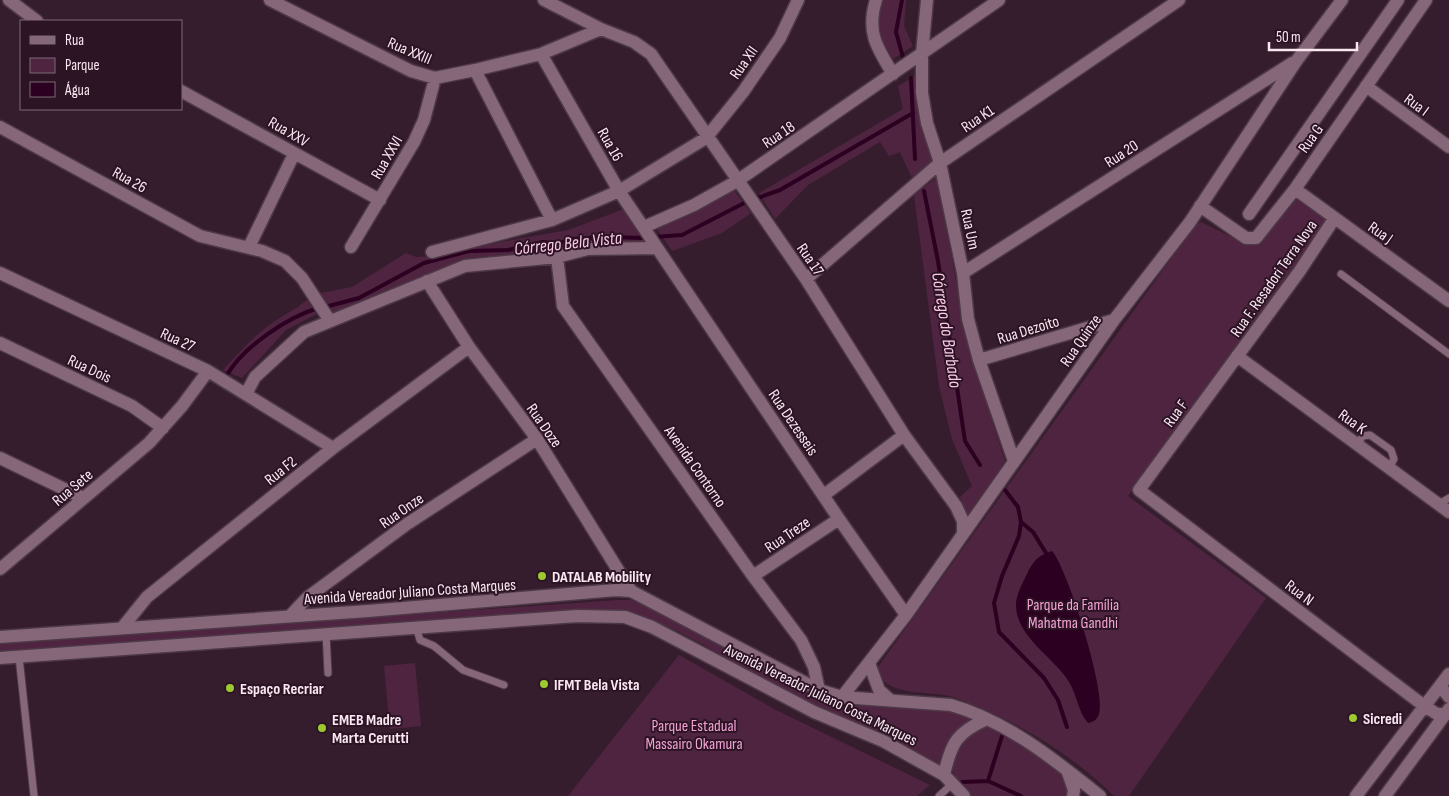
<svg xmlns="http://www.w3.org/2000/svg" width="1449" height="796" viewBox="0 0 1449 796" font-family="'Sofia Sans Condensed',sans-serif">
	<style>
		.green { fill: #4f2441 }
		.water { fill: #2b0020 }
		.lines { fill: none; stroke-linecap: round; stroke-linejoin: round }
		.stream { stroke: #2b0020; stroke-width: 4 }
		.service-casing { stroke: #4d3846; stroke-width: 9 }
		.minor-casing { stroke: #4d3846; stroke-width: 15 }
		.secondary-casing { stroke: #4d3846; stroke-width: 15 }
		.service { stroke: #856779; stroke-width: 7 }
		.minor { stroke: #856779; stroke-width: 12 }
		.secondary { stroke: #856779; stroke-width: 12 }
		.poi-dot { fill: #9dca30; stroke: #2c1424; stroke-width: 2 }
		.labels { text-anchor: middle; stroke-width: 4; stroke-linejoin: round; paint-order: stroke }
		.street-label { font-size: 16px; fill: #f9e7f2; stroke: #2c1424 }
		.poi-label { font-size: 16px; font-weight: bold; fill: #f9e7f2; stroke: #2c1424; text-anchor: start }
		.park-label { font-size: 16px; fill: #f2a2d4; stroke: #2c1424 }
		.water-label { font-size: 18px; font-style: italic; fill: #fac8e6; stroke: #2c1424 }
	</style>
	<rect width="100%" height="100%" fill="#361d2d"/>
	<path class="green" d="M883,0H906L904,26L913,46L893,59C877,37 876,27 883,0Z
		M917,75L934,160L912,178L900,152L889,156L880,142L808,185L775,219L759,193L903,109L898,86Z
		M937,177L968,346L1005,461L970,519L960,497L972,486L952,439L939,386L914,195Z
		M733,189L751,213L722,233L672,251L657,229Z
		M1295,196L1328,221L1128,496L1266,598L1129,796H1114C1072,754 1009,716 953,697C932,690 879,698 878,667L1196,224L1201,222L1244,243Z
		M624,209L649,243L578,245L548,252L468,258L366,301L333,312L316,294L352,287L406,253L416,257L438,256L478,246L568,230Z
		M307,300L317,314L286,330L242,378L223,370C238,354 251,339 268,326C281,316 295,310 307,300Z
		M618,600H630L646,605L818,698L835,704L956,711L976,719L941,767C894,735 839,721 789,695C733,666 681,622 618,612L0,653V643Z
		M679,655L774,709L930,785L917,796H568Z
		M415,663L421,726L390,729L384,666Z
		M991,726L1057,768L1065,780L1068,796H972C966,790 957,783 954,775C947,756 972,727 991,726Z"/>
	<path class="water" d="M1052,551C1067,567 1107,694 1099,714C1097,720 1093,722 1088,723C1078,712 1077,695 1069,682C1054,657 1016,637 1016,605C1016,595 1022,584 1026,576C1032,562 1038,555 1052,551Z"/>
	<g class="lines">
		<path class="stream" d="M902,0L896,32L904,61
			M911,78L915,159
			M924,191L938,261L965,441L980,465
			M755,199L780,190L913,113
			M654,237L682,235L748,201
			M325,307L359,298L424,263L469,251L508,250L543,242L556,244L573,239L604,237L647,238
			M227,375C243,347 288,317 318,308
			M1005,490L1018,507L1021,522L1019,536L1002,576L994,603L999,632L1044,678L1058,700L1067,727
			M1021,522L1033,532L1046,553
			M988,781L1021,796
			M962,782L988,781L1002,736"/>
		<g class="service-casing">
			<path id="service" d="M1341,274L1449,354
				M1357,444L1363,436L1370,435L1391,450L1394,459L1389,468
				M1439,504L1449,498
				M416,627L420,640L434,646L463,670L504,685
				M326,633L328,673
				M19,657L34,796
				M939,796L952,784"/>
		</g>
		<g class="minor-casing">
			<path id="minor" d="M9,0L37,21
				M270,0L411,71L435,78L475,70L541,54L601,29
				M544,0L601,29L634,42L651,54L806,279L904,435L956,506L963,521V534
				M876,0C866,32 877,48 893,74
				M927,0L922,54V93L927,123L940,163L963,273L968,319L979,360L1014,461
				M541,54L619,191L839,519L906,615
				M475,70L552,220
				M1366,86L1449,147
				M181,91L380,200
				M0,127L200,236L262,251L285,261L302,278L330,321
				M1295,189L1449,301
				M1200,206L1246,238H1256L1295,189L1426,0
				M1249,214L1398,0
				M1334,219L1299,272L1139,490L1423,705L1437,714H1445
				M644,227L694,205L737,181L999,0
				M249,247L294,154
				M351,247L414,142L424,120L435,78
				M432,252L552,220L619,191L706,138L743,92L780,38L798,0
				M557,257L563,306L753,576L801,640L814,667L819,690
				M0,273L208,371L333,448
				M963,273L1292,63
				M806,279L940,163L1179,0
				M427,281L469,347L537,439L631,591
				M0,343L132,406L163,428
				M1237,356L1449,512
				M979,360L1114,320
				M246,394L255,377L304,332L465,266L557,257L588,249L657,248
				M0,458L83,498
				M824,495L904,435
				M0,569L149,443L182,406L208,371
				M753,576L839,519
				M290,616L308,597L407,524L537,439
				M122,628L147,597L333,448L469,347
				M869,663L879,690L889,699
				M1440,686L1449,697
				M842,697L906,615L1114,320L1190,222L1297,60L1342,0
				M1356,796L1449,674
				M1385,796L1449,709"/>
		</g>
		<g class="secondary-casing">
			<path id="secondary" d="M0,637L368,611L616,590L631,591L819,690L842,697L951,705C1007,721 1055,760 1100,796
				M0,658L577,616L625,617L652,627L814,712L883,741L944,775L964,796
				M1067,770L1074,790L1073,796
				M944,775C951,743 957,732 987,719"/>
		</g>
		<use href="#service" class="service"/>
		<use href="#minor" class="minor"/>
		<use href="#secondary" class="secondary"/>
	</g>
	<g class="poi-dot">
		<circle cx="542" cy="576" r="5"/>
		<circle cx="544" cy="684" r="5"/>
		<circle cx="230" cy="688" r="5"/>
		<circle cx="1353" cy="718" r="5"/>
		<circle cx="322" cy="728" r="5"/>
	</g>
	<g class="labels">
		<g class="street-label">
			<text transform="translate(410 50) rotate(23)" y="6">Rua XXIII</text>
			<text transform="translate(743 62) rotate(-55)" y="6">Rua XII</text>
			<text transform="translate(1417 104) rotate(36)" y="6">Rua I</text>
			<text transform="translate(977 118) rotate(-34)" y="6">Rua K1</text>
			<text transform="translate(289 131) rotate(30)" y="6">Rua XXV</text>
			<text transform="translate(778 134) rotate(-34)" y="6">Rua 18</text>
			<text transform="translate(1310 138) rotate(-55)" y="6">Rua G</text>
			<text transform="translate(611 144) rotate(60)" y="6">Rua 16</text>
			<text transform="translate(1121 153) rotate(-33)" y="6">Rua 20</text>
			<text transform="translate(386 157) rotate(-60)" y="6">Rua XXVI</text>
			<text transform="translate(130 179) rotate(29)" y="6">Rua 26</text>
			<text transform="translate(971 229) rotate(78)" y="6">Rua Um</text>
			<text transform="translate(1381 232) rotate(35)" y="6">Rua J</text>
			<text transform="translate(811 259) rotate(56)" y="6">Rua 17</text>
			<text transform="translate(1273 278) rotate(-55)" y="6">Rua F. Resadori Terra Nova</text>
			<text transform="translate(1028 329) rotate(-17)" y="6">Rua Dezoito</text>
			<text transform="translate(178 339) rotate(25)" y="6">Rua 27</text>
			<text transform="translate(1080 340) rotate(-55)" y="6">Rua Quinze</text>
			<text transform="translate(90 368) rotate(25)" y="6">Rua Dois</text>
			<text transform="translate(1175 413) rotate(-54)" y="6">Rua F</text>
			<text transform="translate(1353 421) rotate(36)" y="6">Rua K</text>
			<text transform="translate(794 422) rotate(56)" y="6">Rua Dezesseis</text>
			<text transform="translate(545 425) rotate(55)" y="6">Rua Doze</text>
			<text transform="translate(696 466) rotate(55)" y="6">Avenida Contorno</text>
			<text transform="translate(280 470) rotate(-39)" y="6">Rua F2</text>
			<text transform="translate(72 487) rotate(-40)" y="6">Rua Sete</text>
			<text transform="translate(401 510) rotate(-35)" y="6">Rua Onze</text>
			<text transform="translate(787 534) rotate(-34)" y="6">Rua Treze</text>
			<text transform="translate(410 591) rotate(-4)" y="6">Avenida Vereador Juliano Costa Marques</text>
			<text transform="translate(1300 592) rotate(37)" y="6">Rua N</text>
			<text transform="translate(821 694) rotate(26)" y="6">Avenida Vereador Juliano Costa Marques</text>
		</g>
		<g class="poi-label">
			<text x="552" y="582">DATALAB Mobility</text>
			<text x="554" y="690">IFMT Bela Vista</text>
			<text x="240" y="694">Espaço Recriar</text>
			<text x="1363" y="724">Sicredi</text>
			<text x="332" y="725">EMEB Madre<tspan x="332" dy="18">Marta Cerutti</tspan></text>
		</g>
		<g class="park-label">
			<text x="1073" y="610">Parque da Família<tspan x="1073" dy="18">Mahatma Gandhi</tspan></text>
			<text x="694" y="731">Parque Estadual<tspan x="694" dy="18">Massairo Okamura</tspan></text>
		</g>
		<g class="water-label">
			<text transform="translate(568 243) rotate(-6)" y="6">Córrego Bela Vista</text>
			<text transform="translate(947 330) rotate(81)" y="6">Córrego do Barbado</text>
		</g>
	</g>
	<rect x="20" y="20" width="162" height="90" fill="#2c1424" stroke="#7e6876"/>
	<rect x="30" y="36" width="25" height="8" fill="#856779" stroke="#7e6876"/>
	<text x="65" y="45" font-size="15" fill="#f9e7f2">Rua</text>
	<rect x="30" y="58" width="25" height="15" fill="#4f2441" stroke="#7e6876"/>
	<text x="65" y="70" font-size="15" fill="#f9e7f2">Parque</text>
	<rect x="30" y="82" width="25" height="15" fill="#2b0020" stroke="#7e6876"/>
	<text x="65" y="95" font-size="15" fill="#f9e7f2">Água</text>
	<path d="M1269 42v8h88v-8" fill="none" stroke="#f9e7f2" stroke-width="2.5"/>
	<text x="1276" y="42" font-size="15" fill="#f9e7f2" stroke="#2c1424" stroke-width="4" paint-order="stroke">50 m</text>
</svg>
